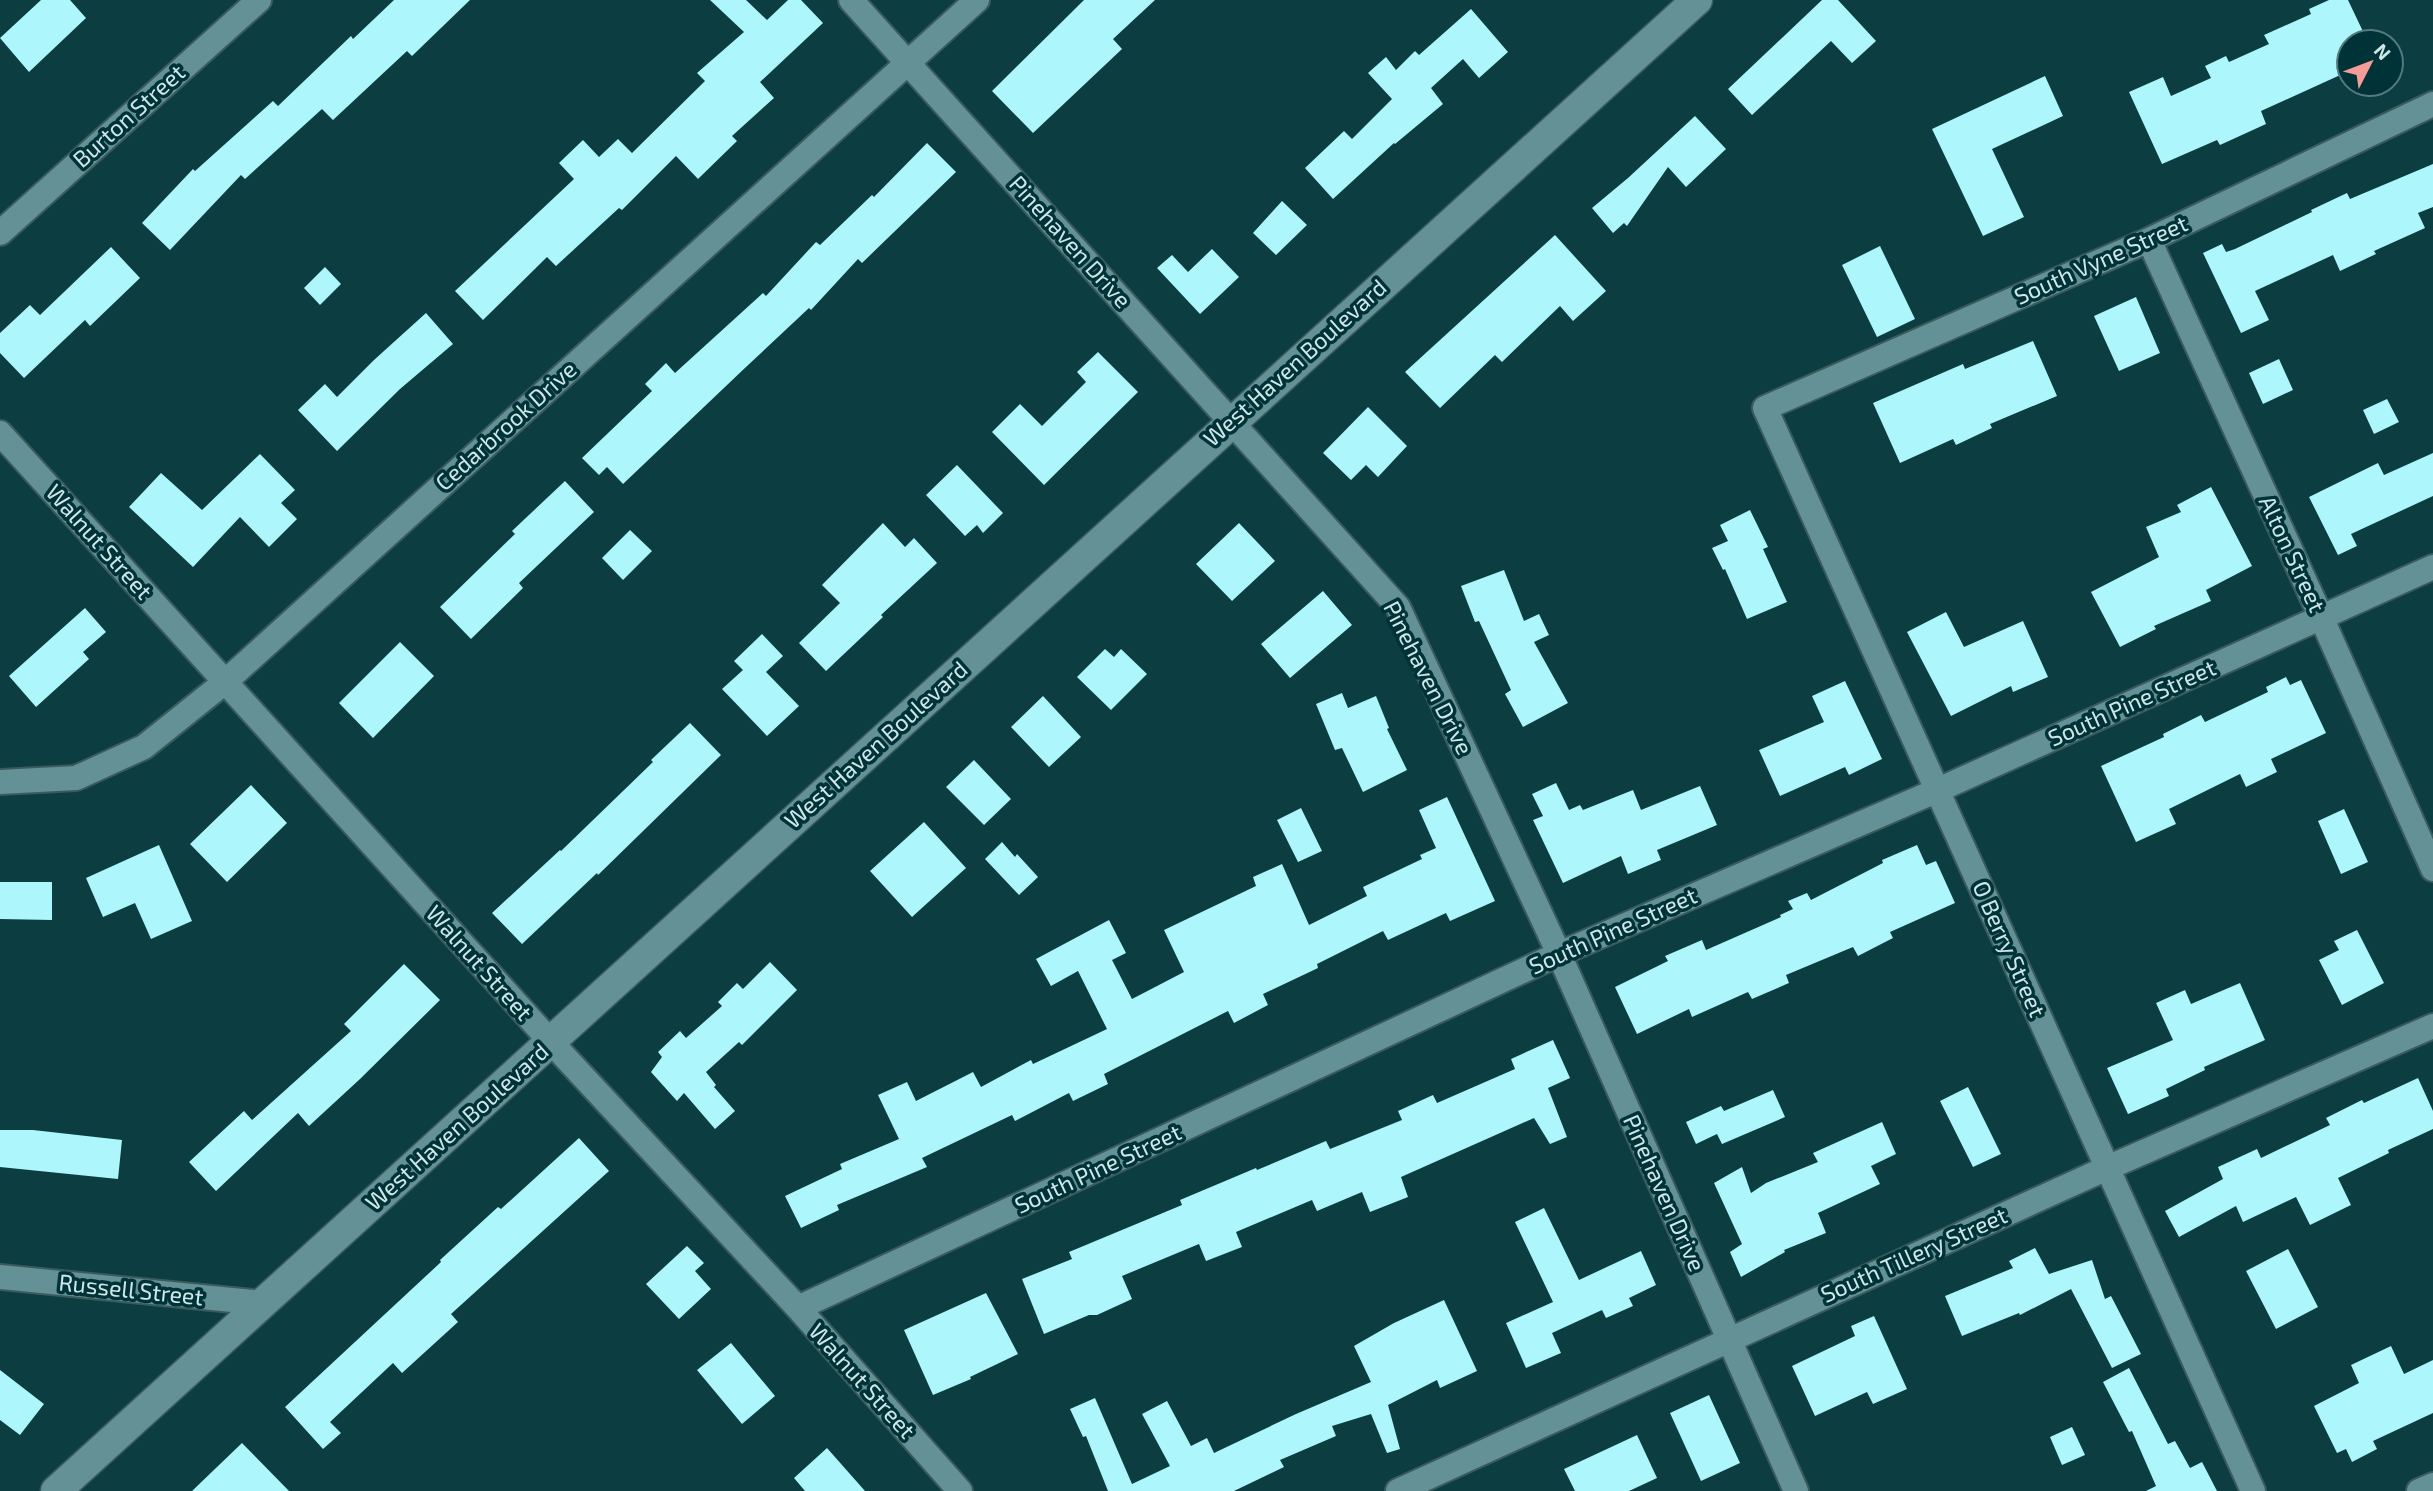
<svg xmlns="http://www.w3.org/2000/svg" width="2433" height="1491" viewBox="0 0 2433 1491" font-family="'Exo 2',sans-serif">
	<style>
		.building { fill: #acf6fc }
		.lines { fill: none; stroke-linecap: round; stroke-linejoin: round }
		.minor-casing { stroke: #3a5a5c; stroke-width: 28 }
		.tertiary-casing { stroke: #3a5a5c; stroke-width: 33 }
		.minor { stroke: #639195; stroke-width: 24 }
		.tertiary { stroke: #639195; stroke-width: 30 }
		.labels { text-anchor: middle; stroke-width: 7; stroke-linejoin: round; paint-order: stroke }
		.street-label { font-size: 23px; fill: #d0e7e9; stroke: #003337 }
	</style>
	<rect width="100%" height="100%" fill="#0c3d41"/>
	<path class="building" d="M41,0H70L86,18L29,72L0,38Z
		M394,0H470L412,56L407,51L333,120L322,109L245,179L241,175L170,250L142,223L193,169L195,171L273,101L278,106L351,36L353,39Z
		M710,0H746L767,20L788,0H801L823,23L760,82L774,98L732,136L737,141L698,179L676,156L622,210L619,208L556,266L547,257L483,320L455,291L574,179L559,163L583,140L599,157L618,139L632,153L705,81L697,73L744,32Z
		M1084,0H1155L1113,39L1122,49L1033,133L992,91Z
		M1822,0H1838L1876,41L1852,63L1831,41L1752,115L1728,89Z
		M2329,0H2348L2368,42H2349V71L2261,111L2266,124L2220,145L2217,140L2162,164L2129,92L2163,77L2171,96L2211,78L2205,66L2226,56L2229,62L2269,44L2264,35L2311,14L2309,9Z
		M1471,9L1508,52L1479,78L1463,59L1431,88L1443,104L1395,144L1394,143L1333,199L1305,168L1344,131L1352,139L1392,99L1368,73L1386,57L1396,70L1415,51L1419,55Z
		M2045,76L2063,116L1992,149L2024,217L1983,236L1932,129Z
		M1695,116L1726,149L1686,187L1668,167L1627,226L1624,223L1613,233L1592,208L1628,178Z
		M927,143L956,172L862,263L858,259L811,310L809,308L746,367L623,484L607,467L599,475L582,458L652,391L645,384L666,363L675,373L763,293L766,296L816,242L820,245L872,195L874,197Z
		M2433,164V207L2418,213L2425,228L2374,251L2376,254L2340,271L2333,255L2255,291L2269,320L2241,333L2203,253L2222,244L2226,252L2235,249L2312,212L2311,210L2347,193L2350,199Z
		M1282,201L1307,225L1276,255L1253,233Z
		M1555,235L1606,291L1573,321L1560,306L1502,362L1495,355L1440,408L1405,372Z
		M1880,246L1915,319L1877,337L1842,265Z
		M111,247L140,278L90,326L85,320L24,378L0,353V333L30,305L40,315Z
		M1212,249L1239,277L1200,314L1157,268L1172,255L1188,272Z
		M325,267L341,284L320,305L304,288Z
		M2136,297L2160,353L2119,371L2094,316Z
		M426,313L453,344L400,389L337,451L298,410L325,384L337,397L374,360Z
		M2033,341L2057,396L1990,424L1992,428L1956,445L1953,439L1900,463L1873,403L1963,364L1965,369Z
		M1098,352L1138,392L1044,485L992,432L1020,404L1042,426L1086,382L1077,372Z
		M2279,359L2293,390L2263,404L2249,373Z
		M2387,399L2399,422L2374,434L2363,410Z
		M1368,407L1407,446L1378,477L1366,465L1351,480L1323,453Z
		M2433,453V496L2351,534L2357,546L2338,555L2309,497L2378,463L2384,475Z
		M260,454L295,490L281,503L297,519L269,547L240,517L193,567L129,507L161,473L202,510Z
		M957,465L1003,513L983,533L977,525L965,536L926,495Z
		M565,481L594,512L519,583L523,588L471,639L440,607L515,534L512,531Z
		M2211,487L2252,566L2206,590L2211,601L2154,626L2156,629L2120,647L2091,592L2159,557L2146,527L2181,512L2177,505Z
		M1750,510L1768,547L1763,549L1787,602L1747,619L1725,569L1723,570L1712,548L1728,541L1720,525Z
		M883,523L905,547L914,538L937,563L881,615L883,617L826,671L799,643L840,603L822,585Z
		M1239,523L1275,561L1232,601L1196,564Z
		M630,530L652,551L623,580L602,558Z
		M1504,570L1524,621L1539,614L1549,635L1534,642L1568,703L1523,727L1505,694L1511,690L1479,621L1475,622L1461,586Z
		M1323,591L1352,625L1290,678L1261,644Z
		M85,608L106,632L83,652L89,659L36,707L9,676Z
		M1946,612L1964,647L2023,621L2048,677L2013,692L2011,686L1951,716L1907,632Z
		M762,634L783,656L766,672L799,706L767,736L722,689L743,670L734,661Z
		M400,642L434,676L373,738L339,703Z
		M1105,649L1114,657L1121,649L1147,674L1111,710L1077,677Z
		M2286,677L2290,685L2301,680L2326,733L2271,759L2277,772L2246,787L2240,774L2169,809L2176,824L2136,842L2101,766L2164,737L2163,734L2201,715L2205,722L2268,692L2266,687Z
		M1845,681L1882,759L1849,775L1845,767L1780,796L1759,750L1824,722L1812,696Z
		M1342,693L1348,708L1376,696L1389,728L1387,729L1407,770L1363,792L1342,748L1335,750L1316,704Z
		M1043,696L1081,737L1049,767L1011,727Z
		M690,723L721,755L598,875L597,873L522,944L492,913L560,850L561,851L653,762L651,760Z
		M974,760L1011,799L984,825L946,787Z
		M1556,783L1569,810L1580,805L1583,810L1633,790L1641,810L1700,786L1717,825L1657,850L1661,860L1628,874L1621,856L1563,883L1533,820L1543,816L1532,794Z
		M251,785L287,823L227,882L190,844Z
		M1447,797L1495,901L1450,921L1446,913L1388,940L1383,931L1317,964L1318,968L1263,994L1268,1005L1234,1023L1228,1011L1104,1074L1108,1084L1073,1101L1069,1093L1015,1121L1012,1115L922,1158L927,1167L837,1205L839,1210L801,1228L785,1196L842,1169L840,1164L899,1139L878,1095L907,1082L916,1101L973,1072L981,1087L1031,1060L1033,1064L1107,1029L1078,971L1051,986L1036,959L1109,920L1126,953L1112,960L1132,999L1184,972L1164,930L1256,886L1253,877L1282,864L1309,925L1367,896L1363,887L1422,859L1420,855L1436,848L1419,810Z
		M1301,808L1322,851L1298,862L1277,820Z
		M2344,809L2368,862L2341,874L2318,821Z
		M924,822L966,868L912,917L870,871Z
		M1002,842L1015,857L1017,854L1038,877L1019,895L985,859Z
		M159,845L192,921L151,939L135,903L103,917L86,878Z
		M1917,845L1926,865L1936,861L1955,903L1890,932L1893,938L1858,956L1853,947L1786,975L1789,983L1752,999L1748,992L1692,1017L1689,1009L1637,1034L1615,987L1668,961L1665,956L1702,940L1706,950L1781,917L1780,915L1793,909L1788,901L1807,893L1811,900L1883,863L1882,860Z
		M0,882H52V920L0,919Z
		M2357,930L2384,983L2342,1005L2319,960L2339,950L2334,941Z
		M770,962L797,990L742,1045L739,1042L706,1072L716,1085L714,1087L735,1111L715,1129L684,1093L677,1101L651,1072L662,1057L658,1052L680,1031L686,1038L722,1006L718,1002L737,983L743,989Z
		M404,964L440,1000L360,1079L309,1126L298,1113L216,1191L189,1162L244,1111L252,1120L351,1031L344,1024Z
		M2240,983L2265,1040L2204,1067L2205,1070L2166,1089L2169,1096L2128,1114L2107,1068L2173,1040L2156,1003L2185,990L2191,1004Z
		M1553,1040L1570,1078L1548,1088L1567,1137L1550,1144L1534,1118L1401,1177L1408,1197L1370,1212L1362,1192L1317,1211L1312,1200L1236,1232L1242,1247L1206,1261L1199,1244L1122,1276L1132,1299L1097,1315H1089L1044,1334L1022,1279L1072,1259L1069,1252L1182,1205L1180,1200L1256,1168L1257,1170L1326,1141L1330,1149L1402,1120L1398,1111L1433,1095L1437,1103L1515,1069L1511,1059Z
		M2418,1078L2433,1111V1129L2388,1150L2389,1153L2338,1178L2351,1205L2310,1225L2296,1197L2243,1222L2236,1206L2179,1237L2165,1211L2223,1179L2218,1167L2257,1149L2261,1158L2330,1125L2326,1118L2362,1100L2364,1103Z
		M1968,1087L2001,1154L1973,1167L1940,1101Z
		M1773,1090L1785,1117L1722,1144L1717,1134L1696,1144L1686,1122L1721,1106L1724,1111Z
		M1882,1122L1896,1154L1871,1166L1880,1184L1818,1213L1826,1233L1784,1250L1785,1252L1741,1277L1730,1252L1742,1244L1714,1183L1742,1167L1751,1193L1766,1183L1818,1162L1813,1153Z
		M0,1130H33L122,1140L118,1179L0,1167Z
		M579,1138L609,1171L451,1314L458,1322L402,1373L393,1363L330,1422L341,1433L323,1449L285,1407L441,1262L440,1260L498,1207L501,1209Z
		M1544,1208L1579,1280L1641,1251L1656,1285L1629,1298L1633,1306L1606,1318L1602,1310L1552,1333L1561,1353L1526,1368L1506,1323L1553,1302L1515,1222Z
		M687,1246L704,1263L695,1271L711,1289L679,1319L646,1284Z
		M2035,1248L2049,1274L2092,1260L2105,1299L2111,1296L2141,1354L2112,1368L2071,1289L2020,1315L2019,1313L1962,1336L1945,1296L2013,1268L2009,1261Z
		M2288,1249L2318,1307L2276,1329L2246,1271Z
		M986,1293L1018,1354L970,1377L971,1379L933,1395L904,1330Z
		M1444,1300L1477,1371L1440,1388L1437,1380L1388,1405L1400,1449L1387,1453L1371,1414L1332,1426L1336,1436L1280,1460L1284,1467L1234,1491H1108L1086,1436L1083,1437L1070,1409L1095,1398L1132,1484L1170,1466L1142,1414L1167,1401L1191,1446L1207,1438L1214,1453L1296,1414L1371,1382L1354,1346L1394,1323Z
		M1874,1316L1907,1389L1873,1404L1867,1392L1815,1416L1792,1366L1855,1336L1851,1326Z
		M731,1343L775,1396L742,1424L697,1370Z
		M2391,1346L2404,1374L2433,1360V1413L2373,1441L2377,1449L2352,1462L2346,1449L2337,1453L2314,1406L2359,1383L2351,1365Z
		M2129,1368L2168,1444L2175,1441L2190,1468L2202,1462L2217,1491H2146L2156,1486L2132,1431L2129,1432L2103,1382Z
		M0,1370L44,1404L20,1435L0,1420Z
		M1709,1395L1740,1463L1701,1481L1670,1413Z
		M2072,1427L2085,1455L2062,1465L2050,1437Z
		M1637,1435L1657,1478L1629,1491H1575L1564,1469Z
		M242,1443L289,1491H192Z
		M827,1448L865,1491H805L794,1478Z"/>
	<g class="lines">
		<g class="minor-casing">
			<path id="minor" d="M851,0L1398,607L1559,954L1796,1491
				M0,233L259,0
				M2149,240L2322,619L2433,869
				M0,433L551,1042L798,1308L960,1491
				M0,782L76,778L144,747L225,682L977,0
				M0,1277L262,1303
				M798,1308L1559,954L1938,790L2433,567
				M1398,1491L2107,1168L2433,1026
				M2253,1491L1765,408L2149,240L2433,104
				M2419,1491L2433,1485"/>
		</g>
		<g class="tertiary-casing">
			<path id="tertiary" d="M56,1491L1697,0"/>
		</g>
		<use href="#minor" class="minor"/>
		<use href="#tertiary" class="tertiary"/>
	</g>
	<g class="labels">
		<g class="street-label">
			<text transform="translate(129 116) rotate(-42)" y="8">Burton Street</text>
			<text transform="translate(1070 242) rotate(48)" y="8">Pinehaven Drive</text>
			<text transform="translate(2101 260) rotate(-24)" y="8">South Vyne Street</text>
			<text transform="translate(1295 363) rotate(-42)" y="8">West Haven Boulevard</text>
			<text transform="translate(506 426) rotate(-42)" y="8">Cedarbrook Drive</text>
			<text transform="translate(99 542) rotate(48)" y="8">Walnut Street</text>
			<text transform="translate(2292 554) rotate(65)" y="8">Alton Street</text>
			<text transform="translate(1428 678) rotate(63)" y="8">Pinehaven Drive</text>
			<text transform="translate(2132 703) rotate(-24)" y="8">South Pine Street</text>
			<text transform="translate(876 745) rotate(-42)" y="8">West Haven Boulevard</text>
			<text transform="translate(1613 931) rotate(-24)" y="8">South Pine Street</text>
			<text transform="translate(2009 949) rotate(66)" y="8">O Berry Street</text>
			<text transform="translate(479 963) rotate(48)" y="8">Walnut Street</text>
			<text transform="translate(457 1127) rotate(-42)" y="8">West Haven Boulevard</text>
			<text transform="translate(1098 1169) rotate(-25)" y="8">South Pine Street</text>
			<text transform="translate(1664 1193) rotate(66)" y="8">Pinehaven Drive</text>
			<text transform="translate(1914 1255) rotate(-24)" y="8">South Tillery Street</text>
			<text transform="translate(131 1290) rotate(6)" y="8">Russell Street</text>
			<text transform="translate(862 1381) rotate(48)" y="8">Walnut Street</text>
		</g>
	</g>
	<g transform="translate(2370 63) rotate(48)"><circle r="33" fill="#003337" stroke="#537b7e" stroke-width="2"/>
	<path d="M0-5L12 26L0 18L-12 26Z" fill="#f59b98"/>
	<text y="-10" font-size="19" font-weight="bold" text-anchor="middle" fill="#d0e7e9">N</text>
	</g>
</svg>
